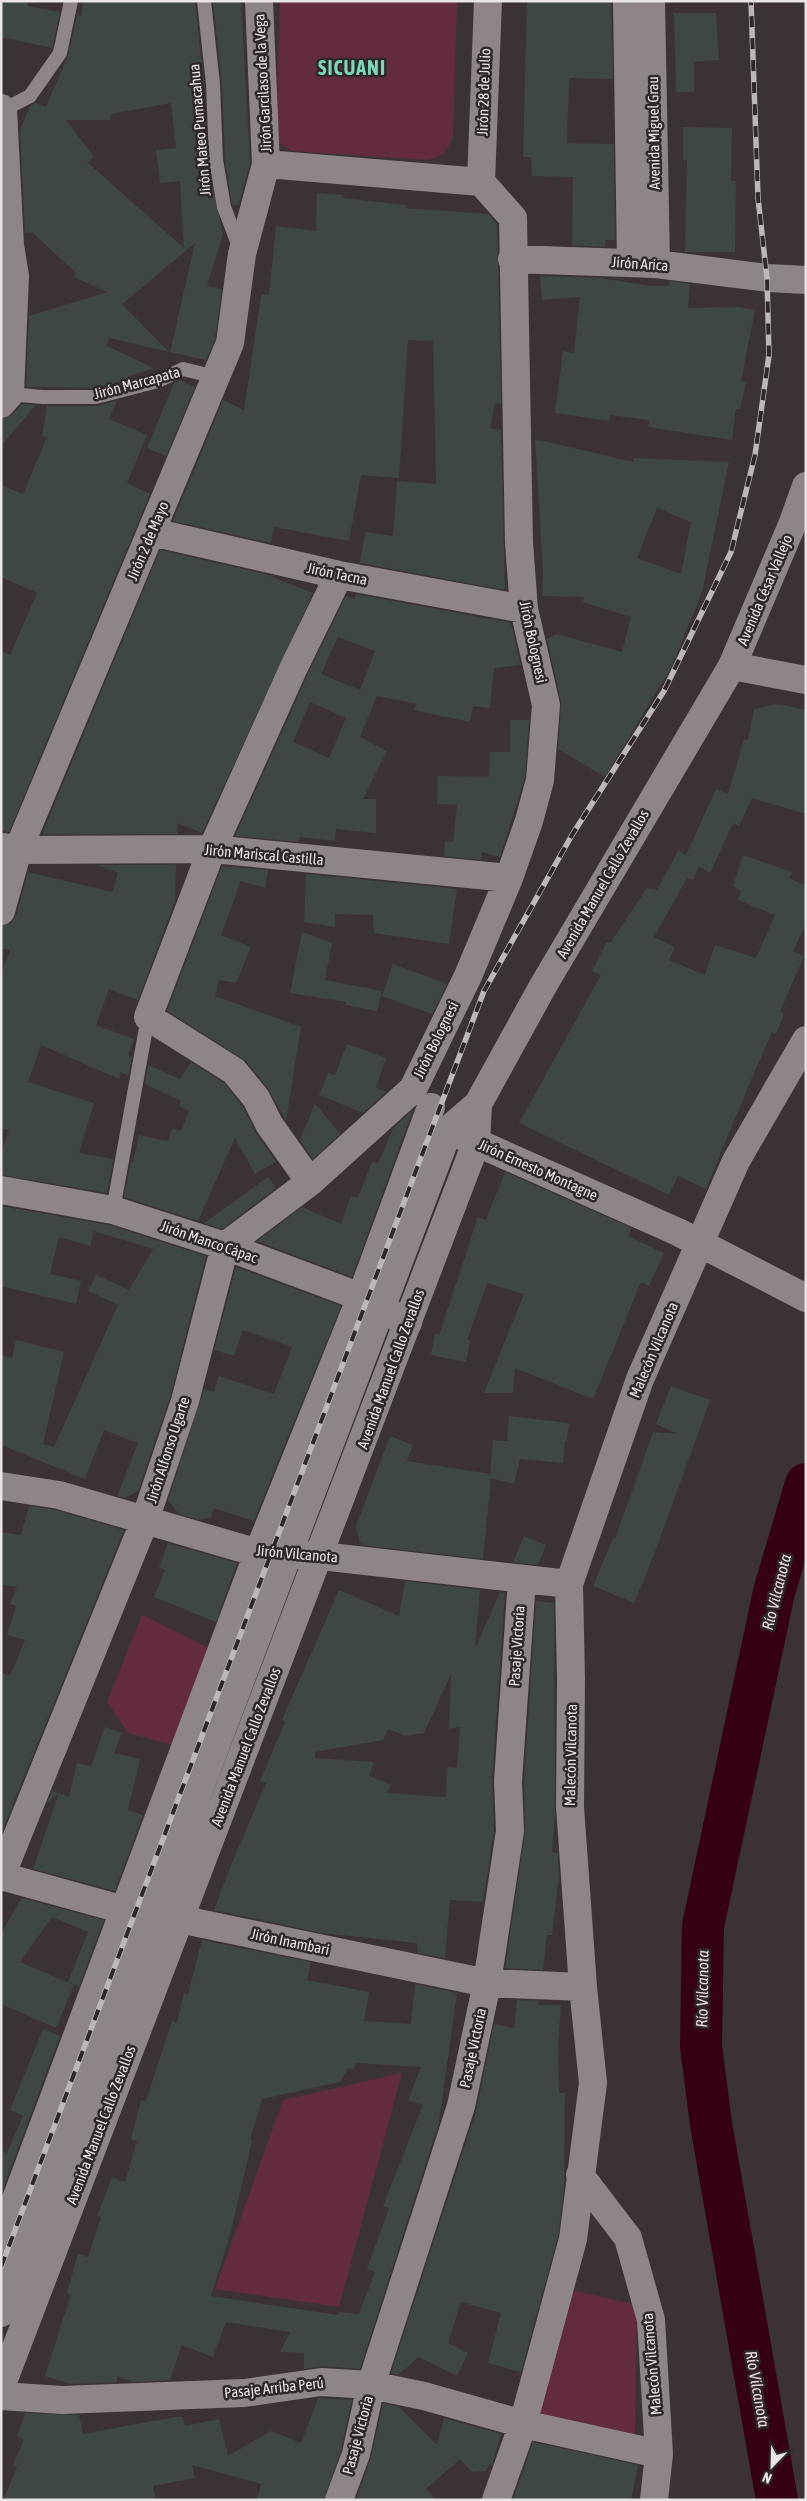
<svg xmlns="http://www.w3.org/2000/svg" width="807" height="2501" viewBox="0 0 807 2501" font-family="'Asap Condensed',sans-serif">
	<style>
		.green { fill: #622c3c }
		.lines { fill: none; stroke-linecap: round; stroke-linejoin: round }
		.river { stroke: #350014; stroke-width: 42 }
		.building { fill: #3f4744; fill-rule: evenodd }
		.lane { stroke: #8e8587; stroke-width: 14 }
		.street { stroke: #8e8587; stroke-width: 28 }
		.secondary { stroke: #8e8587; stroke-width: 28 }
		.rail-casing { stroke: #bcb7b8; stroke-width: 5.5 }
		.rail { stroke: #2f282a; stroke-width: 4; stroke-dasharray: 11; stroke-linecap: butt }
		.labels { text-anchor: middle; stroke-width: 5; stroke-linejoin: round; paint-order: stroke }
		.street-label { font-size: 15px; fill: #e9e4e5; stroke: #2f282a }
		.water-label { font-size: 16px; font-style: italic; fill: #f1dce1; stroke: #2f282a }
		.district-label { font-size: 20px; font-weight: bold; letter-spacing: 1px; fill: #7ad7b9; stroke: #2f282a }
	</style>
	<rect width="100%" height="100%" fill="#3a3234"/>
	<path class="green" d="M280,1H457L453,137L445,153L429,160L291,151L279,142L276,127Z
		M142,1615L209,1648L172,1745L128,1733L107,1702Z
		M402,2073L339,2307L215,2289L283,2100Z
		M563,2288L637,2305L635,2435L533,2416Z"/>
	<g class="lines">
		<path class="river" d="M777,2500L711,2124L701,2046L703,1926L774,1592L806,1484"/>
	</g>
	<path class="building" d="M1,1H28L27,6L60,12L52,48L1,37Z
		M83,1H195L204,85L207,161L223,234L207,286L222,289L215,339L206,360L170,352L195,243L122,304L169,352L109,338L107,346L154,368L127,377L126,380L95,388L26,387L29,316L107,292L74,277L76,273L32,232L25,233L20,130L30,106L35,103L46,107L68,55L77,16H81ZM171,103L176,148L156,150L160,183L180,181L184,248L87,162L94,157L66,120H110L111,114Z
		M213,1H241L250,162L239,204L232,205L225,159L222,83Z
		M527,1H611L613,79L569,78L567,143L614,144L615,240H606L605,247L572,245L573,177L532,176L531,157H523Z
		M674,13H716L719,60L694,62V92H676Z
		M683,127L732,128L731,181H736L735,252H685L687,160H683Z
		M317,193L343,195L342,198L406,205L405,208L489,214L497,224L501,404L495,403L490,428L501,430L505,590L360,563L365,532L393,536L397,481L436,484L433,341L408,340L399,478L361,475L349,541L274,527L271,543L173,521L223,400L244,410L261,297L262,294L269,295L276,226L316,231Z
		M540,276L600,278L651,286H669L670,281L690,284L688,308L739,307L755,310L741,381L746,382L740,409H736L732,440L648,427L649,420L610,415L609,421L555,413L563,351L574,353L580,297L542,300Z
		M180,380L195,387L166,456L147,448L174,383Z
		M117,401L109,419L147,435L127,483L150,494L9,832H6L1,830V651L10,655L37,593L1,577V485L23,494L47,437L42,436L47,406H96Z
		M22,404L36,405L1,446V419L12,415Z
		M535,439L633,462L634,458L729,462L702,592L672,666L605,777L558,749L561,702L547,639L557,634L622,652L631,617L583,602L584,597L542,596L543,572ZM657,508L691,522L681,574L637,558Z
		M160,550L265,574L313,593L202,833L178,823L177,834H42Z
		M356,594L511,623L521,665L494,668L490,708L473,706L470,722L414,710L417,704L377,696L360,737L387,751L363,799H376V833L336,829L335,841L300,837L299,842L235,836L308,674L346,596L355,599ZM338,637L375,651L360,690L321,674ZM310,702L346,718L329,758L293,742Z
		M777,704L806,710V814L752,798L739,826L733,823L710,873L699,866L693,880L687,878L654,937L675,947L669,960L705,975L715,945L756,958L775,915L738,900L741,891L733,886L743,855L792,872L789,878L806,886V923L793,951L804,956L780,1012L784,1014L776,1034L772,1032L754,1073L706,1189L678,1176L669,1195L519,1123L601,975L592,971L606,943L611,942L647,888L657,890L678,851L686,855L716,789L728,794L744,739L748,740L754,709Z
		M514,720H529L525,777L500,857L482,852L481,860L444,856L445,841L453,842L457,805L437,804L438,776L489,777L490,752H510V721Z
		M97,865H176L175,901L138,1000L109,989L96,1025L134,1039L128,1055L132,1057L128,1076L121,1072L119,1079L41,1045L28,1082L94,1103L79,1153L113,1159L107,1193L1,1175V1153L9,1130L1,1128V974L10,950L1,949V926L12,922L16,916L28,872L112,892L118,873Z
		M222,866L268,870L265,888L241,881L221,935L251,947L236,983L219,980L215,996L301,1027L286,1121L268,1088L246,1061L167,1011Z
		M306,874L457,889L449,944L374,933L373,915L335,914V927L304,922Z
		M302,932L332,943L325,980L382,991L377,1011L346,1005V1002L290,993Z
		M393,964L447,984L432,1014L382,996Z
		M347,1044L386,1058L376,1087L386,1092L363,1113L319,1095L328,1073L335,1075Z
		M191,1062L224,1083L243,1107L256,1133L276,1162L255,1174L235,1138L198,1221L124,1197L131,1162H133L139,1135L168,1141L172,1128L181,1131L189,1111L179,1106L181,1101L145,1084L148,1065L180,1079Z
		M315,1103L340,1134L313,1159L300,1140Z
		M413,1110L352,1277L257,1241L302,1207L341,1224L351,1196L358,1198L372,1162L378,1164L393,1128Z
		M505,1172L632,1228L628,1236L664,1253L649,1286L641,1282L593,1399L515,1368L513,1393H484L524,1294L487,1283L467,1340H470L466,1362L431,1355L435,1334L439,1335L478,1217L486,1220Z
		M268,1177L276,1188L222,1229L204,1223Z
		M1,1206L109,1225L206,1256L170,1397L138,1491L124,1498L117,1496L138,1443L104,1430L85,1479L1,1445V1355L12,1358L16,1340L64,1352L43,1444L54,1447L118,1305L88,1291L96,1275L129,1290L153,1249L94,1231L90,1246L59,1237L50,1274L81,1281L76,1304L1,1286Z
		M236,1267L341,1306L254,1521L214,1508L211,1517L199,1520L179,1514L168,1500L204,1389L214,1392L219,1376L274,1394L292,1347L243,1330L234,1356L214,1350Z
		M671,1386L710,1400L654,1555L634,1603L593,1586L613,1538L615,1539L653,1432L678,1434L656,1424Z
		M509,1416L569,1423L567,1441H565L563,1463L520,1459L514,1484L491,1478L483,1559L369,1546L360,1543L356,1526L390,1436L413,1445L407,1461L490,1474L493,1440L507,1441Z
		M29,1506L56,1510L124,1530L1,1834V1673L10,1676L25,1640L7,1635L16,1606L10,1604L17,1587L1,1585V1532L21,1535Z
		M524,1536L546,1545L538,1565L513,1562Z
		M168,1543L237,1563L216,1622L154,1597L165,1570L159,1567Z
		M405,1581L480,1590L475,1649L500,1592L505,1593L492,1780L494,1830L483,1902L450,1900L445,1958L418,1953L417,1943L321,1933L214,1910L229,1870L266,1783L260,1781L285,1722L282,1720L339,1590L399,1616ZM451,1674L449,1729L460,1727L457,1768L447,1767L446,1797L387,1793L391,1785L369,1776L374,1762L315,1758V1752L383,1740L388,1729L405,1736L424,1733Z
		M536,1601L554,1603L555,1814L552,1852L558,1853L559,1875L552,1935H547L543,1970L505,1968L525,1833L524,1781Z
		M105,1727L122,1733L114,1753L140,1759L128,1810L143,1815L115,1891L33,1869L59,1793L69,1797L77,1763L91,1766Z
		M52,1791L58,1793L46,1805Z
		M22,1898L104,1920L79,1986L68,1982L88,1932L52,1917L20,1962L74,1985L56,2028L1,2004V1933Z
		M202,1940L311,1962L307,1980L369,1992L364,2021L411,2024L415,1984L457,1993L439,2122L360,2369L322,2366L304,2369V2353L280,2352L290,2332L226,2322L213,2357L182,2345L170,2380L133,2382L117,2376V2382L70,2384L45,2376L71,2294L67,2293L78,2254L88,2257L101,2217L97,2216L112,2177L125,2182L137,2141L131,2139L141,2100L146,2101L172,2021L177,2023L184,1993L188,1994ZM356,2063L421,2067L408,2100L423,2105L383,2206L389,2208L367,2269L375,2272L359,2314L339,2312L338,2315L211,2296L231,2231L252,2141L250,2140L262,2099L340,2082L348,2068L354,2069Z
		M517,2000L539,2001L538,2005H561L558,2046L559,2093H565L564,2189L558,2236L521,2372L488,2363L501,2313L461,2302L448,2343L468,2353L457,2376L419,2357L398,2375L391,2373L476,2111L494,2024L514,2028Z
		M43,2029L60,2036L1,2194V2150L7,2153L23,2116L10,2110Z
		M318,2398L352,2400L341,2450L324,2500H257L261,2484L192,2465L195,2478L153,2486L156,2500H3L17,2467L13,2465L24,2439L17,2436L25,2413L79,2415L83,2434L174,2417H183L185,2426L219,2419L228,2456L271,2431L301,2443Z
		M383,2403L399,2407L437,2445L444,2418L501,2434L492,2465L490,2464L486,2471L472,2472L460,2459L426,2489L436,2500H356L371,2457Z
		M533,2442L638,2465L631,2500H513Z"/>
	<g class="lines">
		<path class="lane" d="M204,1L213,84L216,160L224,207L240,249
			M3,110L30,96L60,53L71,1
			M10,394L42,397H96L158,381L183,369L216,377
			M113,1210L148,1017"/>
		<path class="street" d="M627,1L631,263
			M651,1L656,264
			M1,108L3,110L10,245L15,276L10,394L1,404
			M266,164L481,182
			M481,182L488,1
			M512,259L656,264L768,278L806,280
			M152,532L339,575L524,609
			M732,666L792,525L806,486
			M3,847L18,850L212,849L509,878
			M1,911L18,850L230,343L242,254L266,164L259,1
			M455,1133L678,1232L806,1298
			M310,1182L269,1124L256,1098L234,1071L148,1017L212,849L294,667L339,575
			M1,1190L113,1210L225,1246L361,1297L408,1323
			M1,1486L59,1495L258,1553L321,1556L569,1584
			M1,1876L145,1520L185,1401L225,1246L310,1182L413,1089L468,976L509,878L529,821L540,780L546,705L524,609L519,543L513,218L481,182
			M1,1876L110,1906L150,1920L179,1919L487,1983L583,1987
			M580,2175L628,2238L651,2320L659,2454L654,2500
			M1,2239L258,1553L361,1297L431,1107
			M1,2396L62,2400L244,2393L321,2382L371,2385L424,2396L523,2424L659,2454
			M339,2500L356,2454L371,2385L461,2106L487,1983L510,1831L508,1781L522,1579
			M496,2500L523,2424L573,2239L593,2083L583,1987L570,1807L571,1679L569,1584L640,1379L736,1161L806,1040"/>
		<path class="secondary" d="M1,2313L449,1129L478,1104L543,986L732,666L806,680
			M1,2387C159,1972 320,1558 476,1143L478,1104"/>
		<g class="rail-casing">
			<path id="rail" d="M1,2267L484,991L572,835L664,691L731,552L755,455L769,355L767,278L758,198L751,1"/>
		</g>
		<use href="#rail" class="rail"/>
	</g>
	<g class="labels">
		<g class="street-label">
			<text transform="translate(263 83) rotate(-93)" y="5">Jirón Garcilaso de la Vega</text>
			<text transform="translate(484 92) rotate(-88)" y="5">Jirón 28 de Julio</text>
			<text transform="translate(200 130) rotate(-95)" y="5">Jirón Mateo Pumacahua</text>
			<text transform="translate(654 133) rotate(-91)" y="5">Avenida Miguel Grau</text>
			<text transform="translate(640 264) rotate(4)" y="5">Jirón Arica</text>
			<text transform="translate(137 383) rotate(-15)" y="5">Jirón Marcapata</text>
			<text transform="translate(148 541) rotate(-67)" y="5">Jirón 2 de Mayo</text>
			<text transform="translate(337 574) rotate(12)" y="5">Jirón Tacna</text>
			<text transform="translate(765 590) rotate(-67)" y="5">Avenida César Vallejo</text>
			<text transform="translate(533 642) rotate(78)" y="5">Jirón Bolognesi</text>
			<text transform="translate(264 855) rotate(5)" y="5">Jirón Mariscal Castilla</text>
			<text transform="translate(603 884) rotate(-60)" y="5">Avenida Manuel Callo Zevallos</text>
			<text transform="translate(436 1040) rotate(-64)" y="5">Jirón Bolognesi</text>
			<text transform="translate(538 1170) rotate(24)" y="5">Jirón Ernesto Montagne</text>
			<text transform="translate(209 1242) rotate(19)" y="5">Jirón Manco Cápac</text>
			<text transform="translate(654 1350) rotate(-67)" y="5">Malecón Vilcanota</text>
			<text transform="translate(391 1369) rotate(-70)" y="5">Avenida Manuel Callo Zevallos</text>
			<text transform="translate(168 1450) rotate(-72)" y="5">Jirón Alfonso Ugarte</text>
			<text transform="translate(297 1554) rotate(5)" y="5">Jirón Vilcanota</text>
			<text transform="translate(517 1646) rotate(-86)" y="5">Pasaje Victoria</text>
			<text transform="translate(246 1747) rotate(-69)" y="5">Avenida Manuel Callo Zevallos</text>
			<text transform="translate(571 1755) rotate(-89)" y="5">Malecón Vilcanota</text>
			<text transform="translate(290 1942) rotate(12)" y="5">Jirón Inambari</text>
			<text transform="translate(473 2048) rotate(-78)" y="5">Pasaje Victoria</text>
			<text transform="translate(101 2125) rotate(-69)" y="5">Avenida Manuel Callo Zevallos</text>
			<text transform="translate(652 2364) rotate(-95)" y="5">Malecón Vilcanota</text>
			<text transform="translate(274 2388) rotate(-6)" y="5">Pasaje Arriba Perú</text>
			<text transform="translate(358 2435) rotate(-75)" y="5">Pasaje Victoria</text>
		</g>
		<g class="water-label">
			<text transform="translate(776 1592) rotate(-76)" y="6">Río Vilcanota</text>
			<text transform="translate(702 1989) rotate(-89)" y="6">Río Vilcanota</text>
			<text transform="translate(758 2389) rotate(80)" y="6">Río Vilcanota</text>
		</g>
		<g class="district-label">
			<text x="352" y="75">SICUANI</text>
		</g>
	</g>
	<rect width="807" height="2501" fill="none" stroke="#e9e4e5" stroke-width="5"/>
	<g transform="translate(772 2466) rotate(203)" stroke="#2f282a" stroke-width="4" paint-order="stroke">
	<path d="M0-4L9 19L0 12L-9 19Z" fill="#e9e4e5"/>
	<text y="-8" font-size="14" font-weight="bold" text-anchor="middle" fill="#e9e4e5">N</text>
	</g>
</svg>
